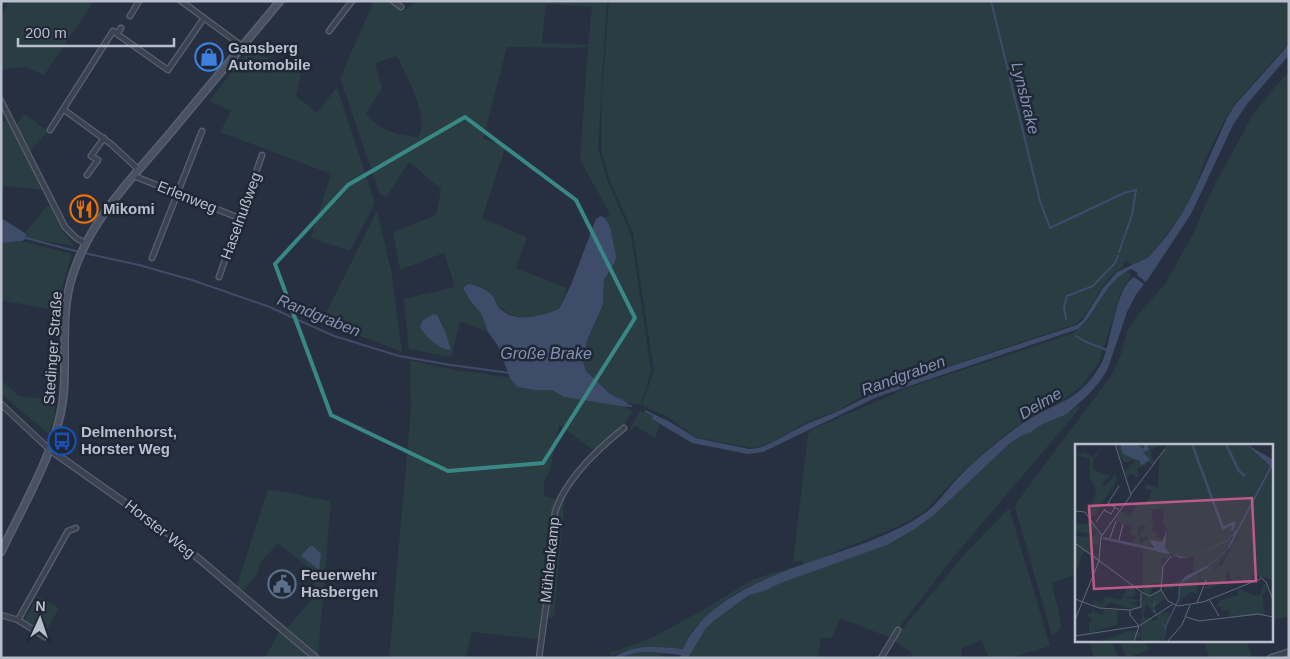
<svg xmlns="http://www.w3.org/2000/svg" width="1290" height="659" viewBox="0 0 1290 659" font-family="Helvetica,sans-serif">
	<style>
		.green { fill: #293d42; fill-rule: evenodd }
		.water { fill: #3e4c69 }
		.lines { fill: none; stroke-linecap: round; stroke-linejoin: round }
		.stream { stroke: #3e4c69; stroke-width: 2 }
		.minor-casing { stroke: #59606e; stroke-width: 7 }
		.tertiary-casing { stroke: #59606e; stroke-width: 8 }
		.secondary-casing { stroke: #59606e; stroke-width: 9 }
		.minor { stroke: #3b4351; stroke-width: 4.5 }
		.tertiary { stroke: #3b4351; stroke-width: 5.5 }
		.secondary { stroke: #495163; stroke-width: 6 }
		.marked { fill: none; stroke: #398885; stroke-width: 4; stroke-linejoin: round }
		.labels { text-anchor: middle; stroke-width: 5; stroke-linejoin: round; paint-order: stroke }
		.poi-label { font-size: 15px; font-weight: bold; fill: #b8becb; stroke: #202736; text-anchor: start }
		.street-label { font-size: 15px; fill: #b8becb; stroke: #202736 }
		.water-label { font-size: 16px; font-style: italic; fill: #8192b1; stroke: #202736 }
		.inset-river { fill: none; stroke: #3e4c69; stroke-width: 2.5 }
		.inset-road { fill: none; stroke: #616978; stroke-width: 1 }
		.view { fill: #be5a88; fill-opacity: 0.15; stroke: #be5a88; stroke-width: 2.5 }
		.inset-edge { fill: none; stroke: #b8becb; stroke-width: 2.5 }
	</style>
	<rect width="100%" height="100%" fill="#273041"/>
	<path class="green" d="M10,1H94L44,75L24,67L1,70V15Z
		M374,1H390L403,11L418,1H607L598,149L608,182L631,235L651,371L641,405L628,403L610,394L586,371L583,362L587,340L603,305L604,280L615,262L610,227L605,218L610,214L580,160L588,46L581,48L507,47L483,139L506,145L482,218L527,237L516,268L567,288L559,309C540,317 516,323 500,307C496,304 495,298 491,294C487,290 480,288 474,285L471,302L481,313L488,332L460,321L451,357L409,349L404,299L455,287L444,253L400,270L393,232L436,215L441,189L409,162L387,196L380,195L340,78ZM546,4L592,7L588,45L542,43ZM397,56C407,79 429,113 419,137C399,136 378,130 366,113L382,88L375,63Z
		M609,1H1289V40L1284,48L1234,105L1225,119L1205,160L1195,189L1183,212L1149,257L1138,261L1133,266L1126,260L1123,263L1124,267C1099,279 1096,307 1076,324L889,386L865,395L837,411L819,417L799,426L775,441L757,447L751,448L696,437L668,417L642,405L654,371L633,233L610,181L601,150L602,94Z
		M248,51L298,69L301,73L296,96L317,113L337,87L375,203L350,251L311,238L331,174L220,132L231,111L209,101Z
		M1289,72V616L1271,621V445H1076V574L1052,583C1054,599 1062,613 1060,629L1052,636L1015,507L1017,502L1111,376L1120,357L1128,329L1136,317L1165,284L1193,234L1210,194L1252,116L1275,87Z
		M24,114L48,131L30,151L16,125Z
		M9,119L44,190L4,186L1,198V123Z
		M51,205L64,234L75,246L27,238L25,233L47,206Z
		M377,211L391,270L402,352L322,321Z
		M22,241L72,254L63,285L59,311L1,300V243Z
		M1126,271L1131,275L1120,295L1099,363L1080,388L1063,400L1028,418L997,441L958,476L924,512L899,526L794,569L772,576L738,592L720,604L694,628L683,649C658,647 634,645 612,656L610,653L649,639L705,609L750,581L772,573L803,565V561L793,562L808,434L813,429L910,387L1072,334C1098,318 1101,285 1126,271Z
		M410,360L457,371L482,373L510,378L517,387L535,390H552L564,397L610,404L626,407L632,412L623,426L596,452L559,425L550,471L544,481V496L556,499L539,639L472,632L466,658H389L411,409Z
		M1,380L19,396L56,400L54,418L49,434L1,394Z
		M1078,406L1080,408L951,560L891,638L840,618L832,638H821L817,658H688L706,628L715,620L749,595L764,591L781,583L887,545L913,530L933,516L1010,443L1021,436L1031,432L1041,425L1067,414Z
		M640,411L654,417L653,419L660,425L655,438L635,426L628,432Z
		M268,489L331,501L318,656L287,628L317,593L307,566L278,543L261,562L257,575L243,590L236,588Z
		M565,495L554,617L546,618L556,515L558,505Z
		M1009,508L1050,646L1010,658H989L981,640L961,649L963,658H914L912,653L893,640L964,555Z
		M38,596L59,608L45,633L24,621Z
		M279,632L309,658H265Z
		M1089,640H1115L1112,642L1118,658H1094Z
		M1119,640H1145L1149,650L1126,658Z
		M1204,640H1247L1252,658H1209Z
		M645,652L663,654L660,658H623L629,654Z"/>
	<path class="water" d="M1289,42V55L1247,104L1233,125L1191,214L1146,282L1137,275L1138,273L1131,269C1104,281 1099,311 1078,329L877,397L763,452L748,454L692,443L652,419L653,416L644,412L645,410L670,422L696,438L749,449C768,448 782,436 799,428C811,421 825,417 838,411C856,403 872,393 890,386L1077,325L1083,320L1103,288L1117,272L1149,257L1168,234L1183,212L1195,189L1227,118L1234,106L1284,50Z
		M601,216L605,218L610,227L616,256L615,262L604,280L603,305L587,340L583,362L586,371L610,394L628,403L626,407L564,397L552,390H535L517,387L510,378L498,346L488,332L481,313L471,302L463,288L468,284C475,285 488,290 492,295C495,298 495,302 498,306C512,325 541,316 559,309L571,285L596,219Z
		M1,218L25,233L27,238L22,241L1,243Z
		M1134,277L1144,284L1135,296L1127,312L1108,368L1101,380L1088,395L1067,414L1041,425L1031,432L1021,436L1010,443L933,516L913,530L887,545L781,583L764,591L749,595L715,620L706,628L688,658H680L681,655C669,654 656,652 645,652C633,652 624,658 613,658C634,643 659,647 683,649C714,577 831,562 895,530C905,526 916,519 925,513C938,504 947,489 958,478C970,465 984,453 998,442C1008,434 1019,425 1031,418C1045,409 1061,404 1074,395C1086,387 1097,373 1103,360C1111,341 1116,287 1134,277Z
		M433,314L437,315L445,331L451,350C439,350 426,337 420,327L422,321Z
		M310,546H313L321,554L319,570L301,556Z"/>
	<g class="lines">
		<path class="stream" d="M991,1L1040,201L1050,228L1124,193L1136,190L1132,215L1119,252
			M26,238L79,252
			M84,253L139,265L192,280L267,306L334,336L399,356L451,365L510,373
			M1066,319L1064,307L1067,296L1093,286L1115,263L1118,256
			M1076,336L1086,342L1107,350
			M626,405L631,406"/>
		<g class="minor-casing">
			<path id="minor" d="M181,1L242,46
				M393,1L401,7
				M130,16L139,1
				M329,31L352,1
				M117,34L168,70L204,18
				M1,101L65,227L76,238L85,243
				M63,109L111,144L139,170
				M50,130L113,31L117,34L121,28
				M87,175L98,160L91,156L104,138
				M134,176L239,218
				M152,258L202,131
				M219,277L262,155
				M1,404L49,449
				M1,615L18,620L45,637
				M18,620L68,531L76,528
				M539,658L548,591L555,512C565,480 599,448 624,428
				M881,658L898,630"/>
		</g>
		<g class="tertiary-casing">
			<path id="tertiary" d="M49,449L172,536L316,658
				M1271,658L1289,652"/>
		</g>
		<g class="secondary-casing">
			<path id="secondary" d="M1,552C23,506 57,449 63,399C68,358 59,314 73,274C90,221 130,180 166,138C204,92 242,47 280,1"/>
		</g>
		<use href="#minor" class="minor"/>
		<use href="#tertiary" class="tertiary"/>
		<use href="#secondary" class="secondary"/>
	</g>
	<path class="marked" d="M465,117L576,200L635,318L543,463L448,471L331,415L275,264L348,185Z"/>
	<defs>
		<g id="shop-ring" transform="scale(1.4375)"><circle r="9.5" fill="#202736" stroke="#3f7fe0" stroke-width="1.5"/><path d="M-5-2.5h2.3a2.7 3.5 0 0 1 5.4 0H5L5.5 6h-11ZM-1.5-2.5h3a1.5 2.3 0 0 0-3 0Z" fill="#3f7fe0"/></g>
		<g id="restaurant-ring" transform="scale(1.4375)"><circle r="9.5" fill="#202736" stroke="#e8710a" stroke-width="1.5"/><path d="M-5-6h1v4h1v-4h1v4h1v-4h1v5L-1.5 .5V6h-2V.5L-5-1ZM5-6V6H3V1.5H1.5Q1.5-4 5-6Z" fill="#e8710a"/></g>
		<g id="bus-ring" transform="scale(1.4375)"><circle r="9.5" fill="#202736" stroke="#1a4fb4" stroke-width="1.5"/><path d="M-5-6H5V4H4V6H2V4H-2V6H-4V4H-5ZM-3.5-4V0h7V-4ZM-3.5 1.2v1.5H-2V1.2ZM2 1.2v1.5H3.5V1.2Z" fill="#1a4fb4"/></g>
		<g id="civic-ring" transform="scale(1.4375)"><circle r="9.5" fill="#202736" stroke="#5c6f8a" stroke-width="1.5"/><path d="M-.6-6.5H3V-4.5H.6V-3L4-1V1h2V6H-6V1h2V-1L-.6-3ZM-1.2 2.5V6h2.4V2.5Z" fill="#5c6f8a"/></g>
	</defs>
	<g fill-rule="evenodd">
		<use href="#shop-ring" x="209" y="57"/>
		<use href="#restaurant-ring" x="84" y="209"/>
		<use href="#bus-ring" x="62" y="441"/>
		<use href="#civic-ring" x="282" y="584"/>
	</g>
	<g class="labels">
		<g class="poi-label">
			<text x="228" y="53">Gansberg<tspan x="228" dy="17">Automobile</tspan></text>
			<text x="103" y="214">Mikomi</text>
			<text x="81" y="437">Delmenhorst,<tspan x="81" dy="17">Horster Weg</tspan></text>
			<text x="301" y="580">Feuerwehr<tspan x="301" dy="17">Hasbergen</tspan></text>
		</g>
		<g class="street-label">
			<text transform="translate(187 197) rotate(22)" y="5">Erlenweg</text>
			<text transform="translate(241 216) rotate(-70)" y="5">Haselnußweg</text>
			<text transform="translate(53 348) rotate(-86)" y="5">Stedinger Straße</text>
			<text transform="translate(160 529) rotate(38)" y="5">Horster Weg</text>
			<text transform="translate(550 560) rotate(-84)" y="5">Mühlenkamp</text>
		</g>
		<g class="water-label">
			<text transform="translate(1026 98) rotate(76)" y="6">Lynsbrake</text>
			<text transform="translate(319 315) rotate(22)" y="6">Randgraben</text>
			<text x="546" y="359">Große Brake</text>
			<text transform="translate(903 375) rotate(-20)" y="6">Randgraben</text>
			<text transform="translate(1040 403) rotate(-30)" y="6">Delme</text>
		</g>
	</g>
	<g transform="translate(1075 444)">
		<rect width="198" height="198" fill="#273041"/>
		<path d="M29,0L18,17V26L35,32L27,40L30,42L40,31L42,36L20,71H14L10,67L18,58L21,46L15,35V14L0,11L9,8L18,13ZM41,0H171L194,22L165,81L157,88L155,101L134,121L111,132L95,146V141L118,128L119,111L153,96L113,114L100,110V113H96L98,110L96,109L92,115L87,113L86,139H78L75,152L85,146L90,154L78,165L77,171V166L71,160L68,171L71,175L76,173L78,177L83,175L80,170L93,168L95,173L89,182V197H66V182L71,176L66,180L68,151L75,153L67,146L68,105L95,109L90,104L93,87L88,79L89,65H78L76,76L79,77L76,87L82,89L81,93L87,95V98H79L73,104H68L67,97L73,96L72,92L66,94L65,89L71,83L67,80L63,84L61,80L67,104L57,101L62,88L60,92L55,90L57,82L43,78L41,74L46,67L55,74L62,59L65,61L73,56L77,46L70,45L71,40L83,44L84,16L91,1L76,5L77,15L81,18L79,21L72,18L71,22H65L62,25L64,33L61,34L57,29L52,33L50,27L60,17L56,15L52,19L47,16ZM196,24L197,136L177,131L176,137L171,139L168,135V140L161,128L163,137L159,136L157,140L154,127L151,129V137L143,139L142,137L141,141L133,145L128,143H134L133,139L124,135L121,146L123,150L116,148L107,155L106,161L103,149L106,139L153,106L135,131L145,120L146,123ZM18,77L21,86H16L15,90L0,87V79L12,80ZM22,88L25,93H21L25,94L24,101L16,100L15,107L24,112L23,117L9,107L0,129V92L19,93ZM54,140L60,145V152L49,153L66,157L56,159L65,163L58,165L36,158L28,164L18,162L19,156L27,160L30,153L46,156ZM191,140L192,147L187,151L190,171L155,173L154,166L147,167L146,163H141L145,156L163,151L162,144L181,152L185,151L188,141ZM18,163L20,169L28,170L29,165L43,166L42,181L14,189V179H17V175L12,171L17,169ZM52,187L65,188V193L57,194L59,197H17H27Z" fill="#293d42"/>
		<path d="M45,0H61L69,5V0H73L74,6L68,8L75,16L66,21L65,17L48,10ZM171,0L197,15V23L155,103L133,123L106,139L104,157L92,181L89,197L90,184L78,167L82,153L97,140H104L111,132L134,121L153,104L159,90L152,97L113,114H104L98,110L113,114L152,96L163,84L195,22ZM97,141H104L103,155L90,182L83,175L78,161L84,151ZM92,86L90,104L96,110L82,108L74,96L87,98Z" fill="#3e4c69" fill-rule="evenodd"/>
		<path class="inset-river" d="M117,0L148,84L159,79L157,87M151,0L164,27L170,32M28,94L82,106"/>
		<path class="inset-road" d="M44,42L33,59L44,66M56,50L90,5M29,66L36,70L40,63M0,67L10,68L27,92M21,78L30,65M35,94L41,77M44,96L48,80M0,99L68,149L75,152L86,146L93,157L103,162L128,158L185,135M185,133L191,138L198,156M86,146L88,122L96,112M0,155L24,164L55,166V171L64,182L59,197M134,155L144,172M122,159L131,136M55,166L66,163V149M111,173L124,177L183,170L198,173M0,176L24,117L26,93L56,51L40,0M0,192L64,182L98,160M93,197L107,181L115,161"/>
		<path class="view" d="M177,54L181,137L19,145L14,62Z"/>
		<rect width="198" height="198" class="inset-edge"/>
	</g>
	<rect width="1290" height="659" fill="none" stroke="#b8becb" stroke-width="5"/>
	<g transform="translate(40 619) rotate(3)" stroke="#202736" stroke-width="4" paint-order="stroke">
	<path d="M0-4L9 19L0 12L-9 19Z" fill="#b8becb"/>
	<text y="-8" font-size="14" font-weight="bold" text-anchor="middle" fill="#b8becb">N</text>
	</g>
	<path d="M18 38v8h156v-8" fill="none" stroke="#b8becb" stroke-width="2.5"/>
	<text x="25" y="38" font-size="15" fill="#b8becb" stroke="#202736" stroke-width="4" paint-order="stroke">200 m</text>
</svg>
